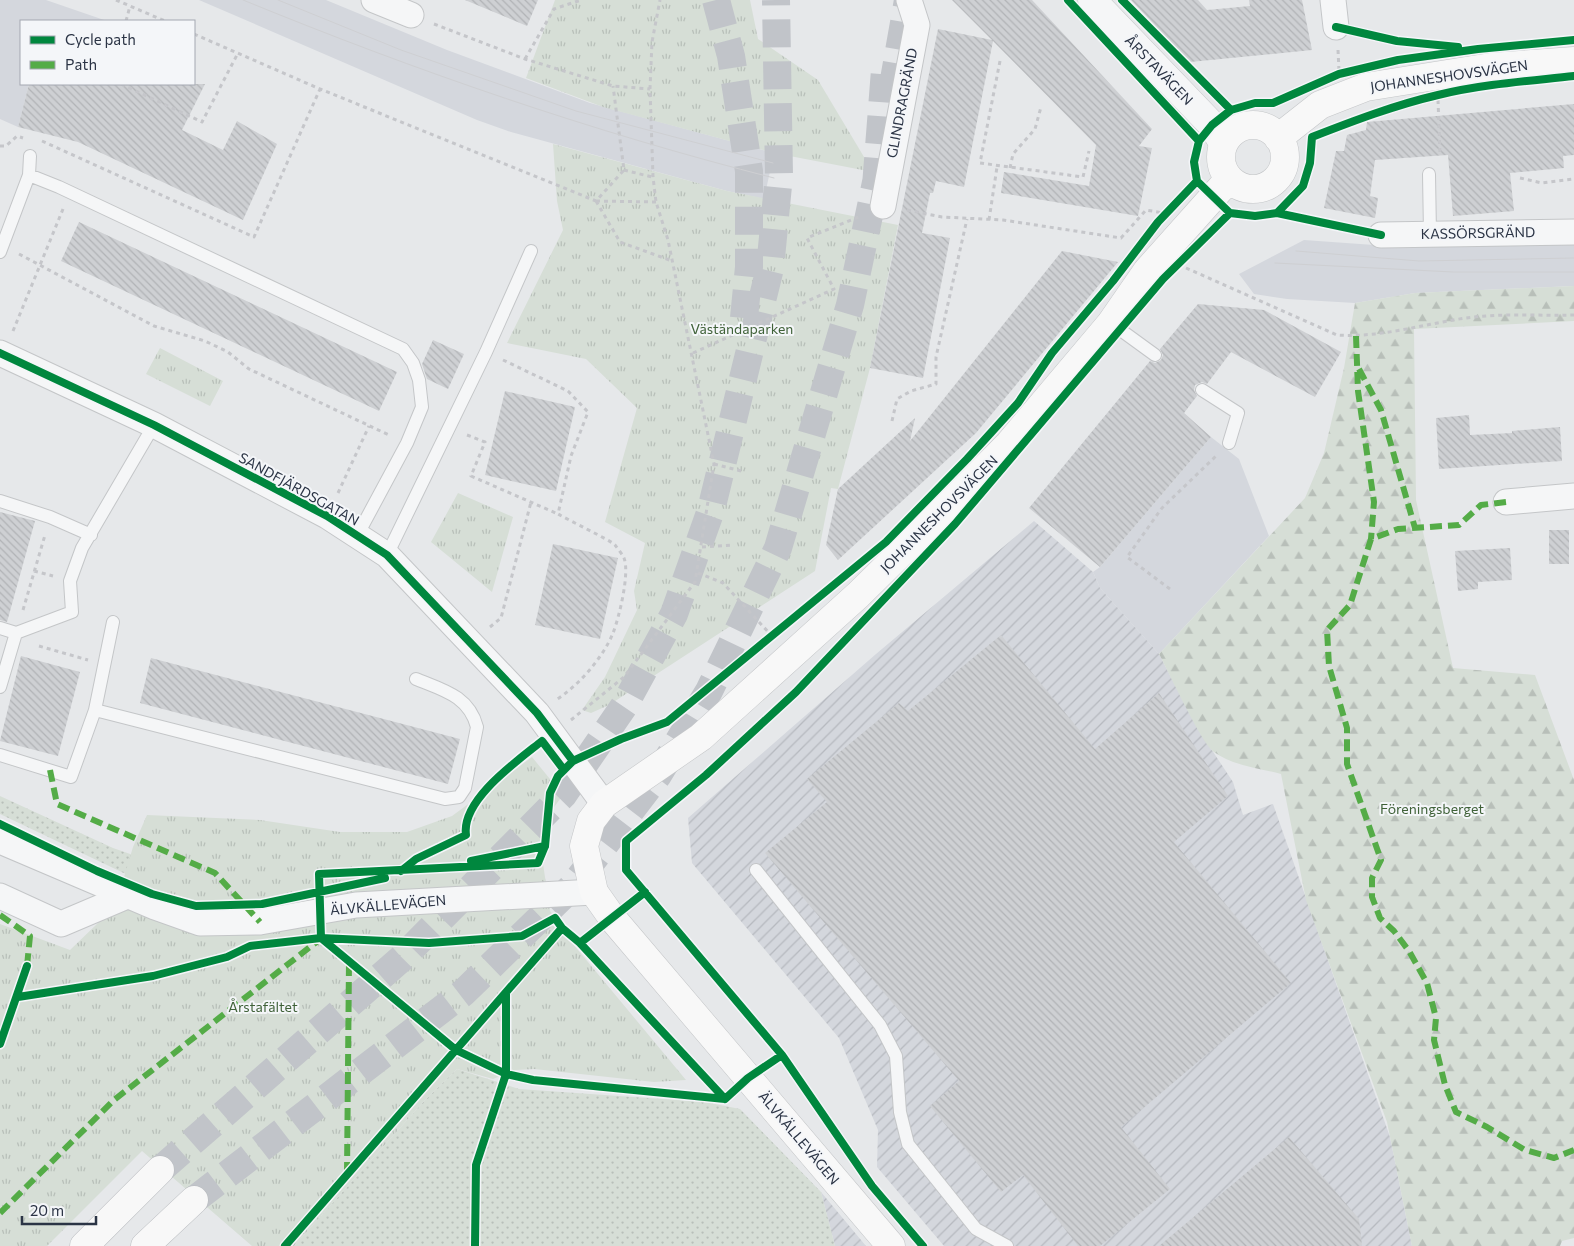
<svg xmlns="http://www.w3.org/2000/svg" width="1574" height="1246" viewBox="0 0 1574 1246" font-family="Commissioner,sans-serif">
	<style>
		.built { fill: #d4d7dd }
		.industrial { fill: url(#industrial-furrows) }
		.grass { fill: url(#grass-dots) }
		.forest { fill: url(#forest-firs) }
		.park { fill: url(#park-tufts) }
		.building { fill: url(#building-back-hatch) }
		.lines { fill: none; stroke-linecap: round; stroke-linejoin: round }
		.motorway-tunnel { stroke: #c1c4c9; stroke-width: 28; stroke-dasharray: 28 14; stroke-linecap: butt }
		.service-casing { stroke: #c4c6c8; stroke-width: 14 }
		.minor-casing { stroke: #c4c6c8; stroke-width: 27 }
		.tertiary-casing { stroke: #c4c6c8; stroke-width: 29 }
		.secondary-casing { stroke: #c4c6c8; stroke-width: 29 }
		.motorway-casing { stroke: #b8bbbf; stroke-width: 29 }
		.path { stroke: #c5c6ca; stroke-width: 3; stroke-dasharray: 4 4; stroke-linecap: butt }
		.service { stroke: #f5f6f7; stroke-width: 12 }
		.minor { stroke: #f5f6f7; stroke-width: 25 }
		.tertiary { stroke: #f5f6f7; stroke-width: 28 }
		.secondary { stroke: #f8f8f8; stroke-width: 28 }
		.motorway { stroke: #f8f8f8; stroke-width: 28 }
		.tram { stroke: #cecfd2; stroke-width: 1 }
		.quiet { stroke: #54ac47; stroke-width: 6; stroke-dasharray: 12 6; stroke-linecap: butt }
		.cycleway-casing { stroke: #f4f6f9; stroke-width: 11 }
		.cycleway { stroke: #00873e; stroke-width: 8 }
		.labels { text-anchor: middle; stroke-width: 4; stroke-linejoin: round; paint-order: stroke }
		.street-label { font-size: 14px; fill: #2b3445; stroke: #f4f6f9 }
		.park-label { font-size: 14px; fill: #3f6138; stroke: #f4f6f9 }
	</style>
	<defs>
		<pattern id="industrial-furrows" width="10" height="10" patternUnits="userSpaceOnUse" patternTransform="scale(1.25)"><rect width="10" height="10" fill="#d4d7dd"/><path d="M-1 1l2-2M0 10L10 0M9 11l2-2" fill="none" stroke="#b6b9bf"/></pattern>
		<pattern id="grass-dots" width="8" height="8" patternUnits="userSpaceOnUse" patternTransform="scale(1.25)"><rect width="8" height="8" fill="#d6ded6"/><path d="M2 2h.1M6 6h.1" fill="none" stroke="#b8bfb9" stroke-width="1.8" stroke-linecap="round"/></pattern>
		<pattern id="forest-firs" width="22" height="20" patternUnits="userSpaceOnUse" patternTransform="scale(1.25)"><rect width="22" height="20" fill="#d6ded6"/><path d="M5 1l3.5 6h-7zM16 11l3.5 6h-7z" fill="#b8bfb9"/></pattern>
		<pattern id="park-tufts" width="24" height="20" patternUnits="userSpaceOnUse" patternTransform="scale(1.25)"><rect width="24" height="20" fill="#d6ded6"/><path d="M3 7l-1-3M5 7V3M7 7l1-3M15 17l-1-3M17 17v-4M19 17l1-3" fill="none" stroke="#b8bfb9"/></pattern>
		<pattern id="building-back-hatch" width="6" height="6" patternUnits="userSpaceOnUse" patternTransform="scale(1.25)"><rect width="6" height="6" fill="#ced0d3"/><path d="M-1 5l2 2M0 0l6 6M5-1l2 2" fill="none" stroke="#b1b3b6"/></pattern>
	</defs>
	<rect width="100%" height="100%" fill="#e6e8ea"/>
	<path class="built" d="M0,0H46L107,21H21V84H29L18,127L0,119Z
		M199,0H326L447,50L590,103L774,153L764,199L727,191L511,132L477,120Z
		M1304,240L1374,245H1574V286L1415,293L1355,303L1287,299L1254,294L1239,274Z
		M1211,437L1239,459L1269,536L1159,654L1100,588L1093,572L1100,567Z"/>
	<path class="industrial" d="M1034,521L1093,572L1100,588L1159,654L1198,729L1233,782L1243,815L1273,804L1390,1137L1412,1246H944L877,1167L878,1130L839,1038L692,863L688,818L876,654Z
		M821,1192L866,1246H835Z"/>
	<path class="grass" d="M0,796L113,848L176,870L153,887L0,814Z
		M457,1069L519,1089L705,1102L740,1109L821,1192L835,1246H294L425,1100Z"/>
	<path class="forest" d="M1574,286V321L1414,329L1416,500L1453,668L1535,675L1574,780V1238L1562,1241L1560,1246H1412L1387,1122L1306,900L1281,774C1259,768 1233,766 1214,752C1201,743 1169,672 1159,654L1305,498L1324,453L1344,368L1355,303L1415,293Z"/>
	<path class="park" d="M555,0H750L758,39L818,80L873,172L774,153L603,107L526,78Z
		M553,144L727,191L898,225L870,368L838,489L831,488L815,571L609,705L591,713L582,710L605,677L637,610L634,591L645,543L605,522L637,408L586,359L507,343L563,230L557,201Z
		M160,348L223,381L210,406L146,374Z
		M458,493L513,517L492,592L431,542Z
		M532,757L563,795L543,822L541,850L550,911L573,944L686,1080L654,1082L534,1069L516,1070L493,1079L457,1069L425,1100L294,1246H252L142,1151L47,1246H0V924L70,950L98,923L118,897L133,847L147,815L260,820L340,832H407L452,816Z"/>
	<path class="building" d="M465,0H538L527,26Z
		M952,0H1032L1152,129L1139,146L1152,148L1138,216L1001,193L1004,172L1089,186L1096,145L993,41L964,187L936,181L933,193H930L922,233L950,238L923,378L870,368L938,29L992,40Z
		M1131,0H1198L1207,10L1250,6L1249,0H1302L1312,50L1190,62Z
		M29,84H205L182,130L223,150L237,121L277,144L243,220L78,142L18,127Z
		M1574,104V155L1563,156L1564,168L1510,173L1514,211L1453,216L1448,155L1375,160L1370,196L1378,198L1375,218L1324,208L1336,151H1344L1347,135L1366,130L1367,122Z
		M79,222L397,372L379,411L61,261Z
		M1062,251L1118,262L976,433L838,560L826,545L838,489L915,418L910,441Z
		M1198,304L1264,310L1341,352L1315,397L1231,352L1207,384L1202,382L1195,385L1194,390L1197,396L1184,413L1211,437L1100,567L1029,508L1150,361L1155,363L1161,360L1163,355L1160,349Z
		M433,340L464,354L448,389L427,379L422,364Z
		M505,391L575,407L556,491L485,475Z
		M1469,415L1470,435L1512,433V431L1560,427L1562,461L1439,469L1436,418Z
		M0,512L35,521L7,622L0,620Z
		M1549,530H1569V564H1549Z
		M553,544L618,558L600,639L535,625Z
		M1510,548L1512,580L1478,582V589L1458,591L1455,551Z
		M1001,635L1095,749L1159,693L1228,796L1174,842L1291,983L1121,1127L1170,1189L1100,1246H1078L1023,1175L1001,1192L930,1106L959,1081L765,853L827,802L807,779L899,703L908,711Z
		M21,656L80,672L58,756L0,741Z
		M151,658L460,739L448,784L140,703Z
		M1289,1137L1359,1219L1362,1246H1159Z"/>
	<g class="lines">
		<path class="motorway-tunnel" d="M716,0L731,56L749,171V267L744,318
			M892,91L908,0
			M876,186L885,70
			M160,1170L402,958L563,795L624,706L674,614L711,510L770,268L779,175L776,0
			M194,1200L463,993L573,886L658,775L709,691L778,548L850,305L878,173"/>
		<g class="service-casing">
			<path id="service" d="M1429,174L1430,234
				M29,175L59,187L403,349L413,363L419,380L422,407L407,443L357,536
				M0,252L29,175L30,156
				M1111,323L1155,355
				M1202,390L1238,413L1229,443
				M0,501L50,517L91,535
				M387,555L486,352L531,251
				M0,628L16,633L72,612L70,581L82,548L154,425
				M0,687L16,633
				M95,710L445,799L459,797L465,788L477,727C469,696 443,690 416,679
				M0,755L71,777L95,710L113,622
				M756,870L880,1025L896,1056L900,1112L908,1144L976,1229L1007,1246"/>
		</g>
		<g class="minor-casing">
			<path id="minor" d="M374,0L411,15
				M1333,0L1336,27
				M883,206L917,25L909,0
				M1381,235L1574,232
				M0,353L154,425L327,516L387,555L537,713L604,804
				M1506,502L1574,496
				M0,841L155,907L200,923L260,922L356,905L594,892
				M0,896L61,924L127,896"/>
		</g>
		<g class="tertiary-casing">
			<path id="tertiary" d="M1092,0L1212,125L1223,143"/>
		</g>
		<g class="secondary-casing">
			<path id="secondary" d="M1221 157a32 32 0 1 1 64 0a32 32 0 1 1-64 0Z
				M1278,138L1320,105L1366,87L1491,67L1574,61
				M891,1246L613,919L594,892L584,846L591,821L604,804L701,737L858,595L918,536L1009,444L1111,323L1147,271L1221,188L1231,181"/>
		</g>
		<g class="motorway-casing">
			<path id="motorway" d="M84,1246L160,1170
				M145,1246L194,1200"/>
		</g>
		<path class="path" d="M116,0L165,21
			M126,21L130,6
			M434,24L525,59L613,86L650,89
			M194,34L320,89L596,201L624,170L613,86
			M1338,50L1339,71
			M525,59L554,9L581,0
			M1000,61L980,163L1083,177L1089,151
			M121,84L202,122L238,53
			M1438,100L1440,154
			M42,141L254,237L320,89
			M0,146H6L17,136L23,138
			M1010,168L1013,154L1035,129L1041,107
			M624,170L652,177
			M1520,178L1542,183L1574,179
			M596,201L620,242L672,261
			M596,201L656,202
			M907,210L942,217L1003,220L1121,238L1146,210L1163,213
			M989,220L997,167
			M19,254L154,326L205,341L228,352L249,369L391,436
			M1186,268L1337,335C1381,338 1423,324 1466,318C1501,313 1539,316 1574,315
			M13,331L63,209
			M693,353L834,289L807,238L861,216
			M503,360L568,391L588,412L571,456L558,514C568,520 612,541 615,545C618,549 622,554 624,558C630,573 619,618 613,633C603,658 578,686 556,700
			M892,421L897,399L911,391L936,384V357L967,219
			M467,435L485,442L471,476L558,514
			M714,464L745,472
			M338,493L369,426
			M702,547L734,545
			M34,571L53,576
			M698,573L723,583L771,635
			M1170,589L1127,557L1162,508L1216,456
			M23,610L45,535
			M490,627L501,618L531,502
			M39,646L88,660
			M571,720L624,677L695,582L714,464L668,240L656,202L653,177L650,89L652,42L660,0"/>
		<use href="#service" class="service"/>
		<use href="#minor" class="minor"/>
		<use href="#tertiary" class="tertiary"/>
		<use href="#secondary" class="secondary"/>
		<use href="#motorway" class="motorway"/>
		<path class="tram" d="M243,0C416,71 593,132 774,178
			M278,0L401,50L576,111L773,163
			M1296,251L1419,261L1574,258
			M1275,263L1453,272H1574"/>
		<path class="quiet" d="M1356,336L1358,391L1374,502L1371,539
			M1359,369L1381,410L1415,528
			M1506,502L1481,505L1459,525L1398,529L1371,539L1350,605L1327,630L1329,666L1347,728V764L1381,860L1372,878V897L1380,918L1394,931L1409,951L1427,983L1436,1018L1434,1040L1445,1085L1456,1112L1487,1127L1525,1150L1554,1158L1574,1150
			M50,770L57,804L215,873L260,922
			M0,915L30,936L27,966
			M347,1174L349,962
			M0,1213L114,1100L319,940"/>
		<g class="cycleway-casing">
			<path id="cycleway" d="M1068,0L1199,141
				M1122,0L1231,110
				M1336,27L1397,41L1458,47
				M1574,40L1478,49L1398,60L1339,74L1273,103H1255L1231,110L1212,125L1199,141L1194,162L1197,181L1230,213L1255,216L1277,213L1303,186L1310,163L1312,137C1353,121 1395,105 1438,95C1483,84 1529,81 1574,76
				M1277,213L1381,235
				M0,353L154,425L327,516L387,555L537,713L573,761
				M0,824L97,871L152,894L196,906L262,904L385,878
				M471,861L545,846
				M401,871L416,859L466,835C461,800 517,761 542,741L564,770
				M580,943L645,892
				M18,997L153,976L227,957L250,946L321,938L429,943L522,936L555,918L562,928L580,943L725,1099
				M0,1044L27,966
				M782,1055L748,1078L725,1099L533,1080L506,1074L456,1050L321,938L319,874L538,863L545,846L550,793L558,776L573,761L621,739L667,722L886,542L967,459L1018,403L1052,353L1113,281L1158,222L1197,181
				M285,1246L562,928
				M475,1246L476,1165L506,1074V993
				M923,1246L872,1186L782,1055L626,870V841L706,775L796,692L955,524L1163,279L1230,213"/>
		</g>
		<use href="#cycleway" class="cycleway"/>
	</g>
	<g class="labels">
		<g class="street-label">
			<text transform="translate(1159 70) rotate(46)" y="5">ÅRSTAVÄGEN</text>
			<text transform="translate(1449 76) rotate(-8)" y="5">JOHANNESHOVSVÄGEN</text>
			<text transform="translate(902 103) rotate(-79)" y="5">GLINDRAGRÄND</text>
			<text transform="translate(1478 233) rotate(-1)" y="5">KASSÖRSGRÄND</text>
			<text transform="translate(299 489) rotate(29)" y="5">SANDFJÄRDSGATAN</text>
			<text transform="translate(939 514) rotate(-45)" y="5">JOHANNESHOVSVÄGEN</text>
			<text transform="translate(388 905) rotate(-5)" y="5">ÄLVKÄLLEVÄGEN</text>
			<text transform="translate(799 1138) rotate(50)" y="5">ÄLVKÄLLEVÄGEN</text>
		</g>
		<g class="park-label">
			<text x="742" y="334">Väständaparken</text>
			<text x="1432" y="814">Föreningsberget</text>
			<text x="263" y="1012">Årstafältet</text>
		</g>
	</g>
	<rect x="20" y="20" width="175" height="65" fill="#f4f6f9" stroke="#a4a8b1"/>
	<rect x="30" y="36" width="25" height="8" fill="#00873e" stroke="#a4a8b1"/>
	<text x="65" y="45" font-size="15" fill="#2b3445">Cycle path</text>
	<rect x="30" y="61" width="25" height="8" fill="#54ac47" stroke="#a4a8b1"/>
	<text x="65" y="70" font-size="15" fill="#2b3445">Path</text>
	<path d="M22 1216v8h74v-8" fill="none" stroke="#2b3445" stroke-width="2.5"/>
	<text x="30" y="1216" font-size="15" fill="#2b3445" stroke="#f4f6f9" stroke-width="4" paint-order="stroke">20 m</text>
</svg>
